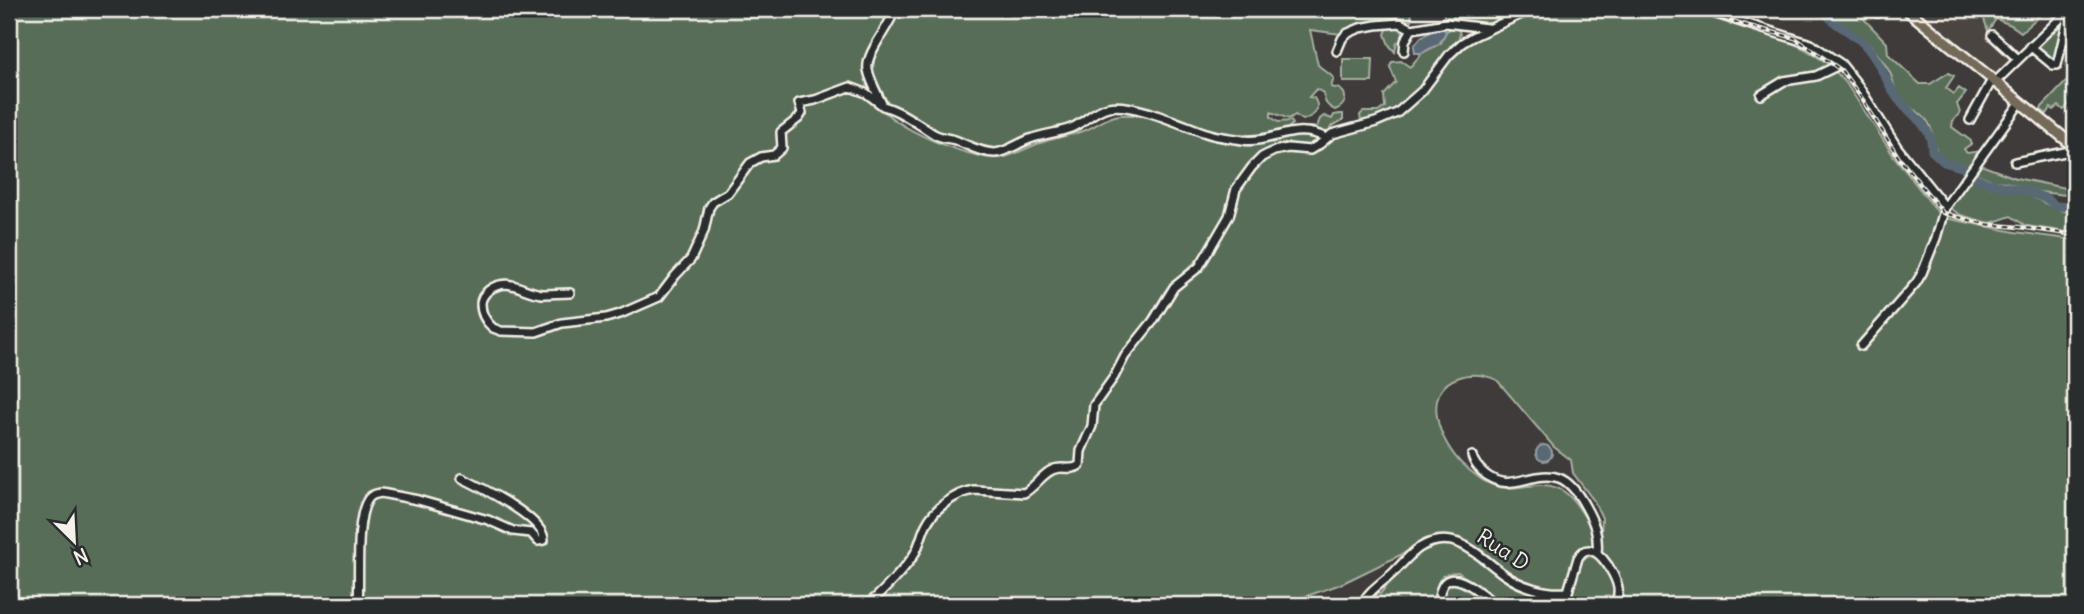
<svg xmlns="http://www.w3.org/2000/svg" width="2084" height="614" viewBox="0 0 2084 614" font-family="Delius,sans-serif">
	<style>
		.built { fill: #4c4543 }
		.green { fill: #596d58; stroke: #a6afa0; stroke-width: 2 }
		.water { fill: #596775; stroke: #979ea3; stroke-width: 2 }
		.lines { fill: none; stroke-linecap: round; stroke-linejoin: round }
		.river { stroke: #596775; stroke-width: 9 }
		.minor-casing { stroke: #f4f1e8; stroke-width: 12 }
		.major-casing { stroke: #f4f1e8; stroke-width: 14 }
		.minor { stroke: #2a2d2e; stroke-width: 7 }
		.major { stroke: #746a5a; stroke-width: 9 }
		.rail-casing { stroke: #f4f1e8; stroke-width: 4.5 }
		.rail { stroke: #2a2d2e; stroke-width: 2; stroke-dasharray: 5; stroke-linecap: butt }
		.labels { text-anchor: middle; stroke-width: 5; stroke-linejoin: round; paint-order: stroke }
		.street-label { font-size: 21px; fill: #f4f1e8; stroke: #2a2d2e }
	</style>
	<rect width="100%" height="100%" fill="#3e3b3a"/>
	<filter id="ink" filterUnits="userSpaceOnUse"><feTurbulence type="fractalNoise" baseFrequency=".0143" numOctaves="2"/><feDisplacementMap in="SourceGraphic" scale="14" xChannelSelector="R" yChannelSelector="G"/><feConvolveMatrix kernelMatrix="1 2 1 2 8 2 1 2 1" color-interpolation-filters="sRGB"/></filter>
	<g filter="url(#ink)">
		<path class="built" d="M1911,9H1971L1983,18L1987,32L2014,58L1994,79Z"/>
		<path class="green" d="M9,9H892L889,20L866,59L865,65C870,77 875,101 883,110C900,130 979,164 1005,157C1017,154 1028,147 1040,143C1055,138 1071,135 1086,130C1098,125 1107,116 1120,115C1164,112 1201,141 1244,145C1258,147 1272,141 1286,138C1299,135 1310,136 1323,139L1312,147L1268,151L1232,192L1226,212L1201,256L1165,291L1143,328L1121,355L1111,375L1094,397L1091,405L1088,428L1077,452L1078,465L1066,466L1020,490L967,488L923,524L909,555L879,592L863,605H9Z
			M897,9H1412L1411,20C1386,21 1361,19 1341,34L1310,30L1318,65L1334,78L1331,87L1340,89L1344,93C1347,101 1343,107 1335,110C1325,105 1325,102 1323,93L1316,89L1309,97L1314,98C1322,110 1314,116 1303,120L1295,115L1289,119L1271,112V117L1278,122L1291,121L1293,124L1288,128V131L1250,138L1218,134L1117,104L1069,126L992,151L936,133L927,125L894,108L886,100L873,74L874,56L891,26Z
			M1442,9H1528L1487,26L1446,21Z
			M1537,9H1683L1782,38L1805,49L1830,65L1846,83L1893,155L1939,214L1945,218L2015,232L2075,240V605H1619L1613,569L1600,551L1602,518L1594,501L1573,473L1571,460L1554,447L1497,380C1485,375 1472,373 1460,377C1418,390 1440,443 1463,465C1474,474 1485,484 1499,487C1514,491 1527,484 1542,485C1565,485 1575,501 1586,519C1589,523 1593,528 1594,533C1595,538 1594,544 1594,549L1587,548L1566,588L1561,590L1530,585L1513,577L1470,545L1457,539L1435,538L1341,584L1281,605H869L913,558L928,523L940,510L967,493L1020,496L1052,473L1082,468L1084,465L1086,445L1096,426L1097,405L1172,295L1181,284L1206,263L1221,236L1243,183L1262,162L1273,154L1291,151L1300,152L1333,137L1395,117L1455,52L1469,41Z
			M1826,9H1862L1864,19L1887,43L1888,54L1920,84H1930L1948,73L1954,76L1946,88L1954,94L1959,88L1966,93L1957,104L1960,113L1953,121L1952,127L1971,141V144L1964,149L1967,153L1982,151L1970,168C1961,162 1948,163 1940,157C1932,148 1935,132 1928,122C1921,111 1907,108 1899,97C1894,90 1895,86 1892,78C1890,69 1880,58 1875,51C1861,33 1838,27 1826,9Z
			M1973,9H2058L2060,11L2053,17L2046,10L2021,32L2011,25L1996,19L1988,31L1983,16Z
			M2069,11L2057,65L2031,46Z
			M1388,27L1399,28L1403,33V41L1397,42L1395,52L1389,45L1385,34Z
			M1453,28L1459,30L1460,35L1457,42L1450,46L1441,63L1426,77L1422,87L1399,110L1362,123L1361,122L1360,115L1363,112H1378L1385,107L1384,95L1396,82L1390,67L1392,62L1401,61L1410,67L1422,53L1441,43L1446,31Z
			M1343,59H1373L1372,82H1343Z
			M2066,82L2075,85V106L2070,103L2064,110L2059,106L2054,110L2051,108L2047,114L2041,110L2042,107Z
			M1340,114H1343V120L1331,127L1329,133L1325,136L1291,131L1295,128L1313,127L1312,129H1316L1320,119L1324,116L1332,119L1334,115Z
			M1978,164L2016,178L2075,190V203L2066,195L2039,192L2005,182L1993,181L1973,172Z
			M1970,177C1977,180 1983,184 1990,187C1999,189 2009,188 2018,191C2036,196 2056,213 2075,212V233L2026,226L2011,216L1991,223L1985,222L1961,215L1948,207Z
			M1443,544C1477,545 1501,578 1530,591C1538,595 1549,595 1557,597L1560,599V605H1502L1458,572C1435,572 1437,588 1433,605H1370L1413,557L1425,550Z
			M1590,556C1602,560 1613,574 1615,587C1616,593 1614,600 1613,605H1568L1581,560Z
			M1451,584L1462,585L1491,605H1454L1443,595L1447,586Z"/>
		<path class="water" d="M1438,28L1444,29L1446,32L1439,44L1422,53H1415L1414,46L1421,37Z
			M1536 453a8 8 0 1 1 16 0a8 8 0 1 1-16 0Z"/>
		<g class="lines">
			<path class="river" d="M1823,9C1831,24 1851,31 1864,44C1880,60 1885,81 1898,99C1907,110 1920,118 1927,131C1932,138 1931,143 1932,151L1944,162L1964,168L1973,176L1988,183L2026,191L2047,199L2056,206L2075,207"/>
			<g class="minor-casing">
				<path id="minor" d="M895,9C890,27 865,53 868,70C870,81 878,95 883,106C901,111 918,124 934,134C940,138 948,138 955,140C968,145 981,153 995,153C1008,152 1018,143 1030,139C1043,134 1058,133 1071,128C1084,123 1094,110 1108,107C1133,102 1182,125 1206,133C1217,137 1231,138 1243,140C1271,144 1295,121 1326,138
					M1866,9L1878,13L1886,9
					M1713,13L1811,44L1841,64L1857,84L1897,147L1945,207
					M1992,35L2018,59
					M2064,38L2075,42
					M2030,46L2053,65H2057L2070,10
					M1337,51L1342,39L1346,34L1360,28L1376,25L1400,23L1412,29L1446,23L1487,28
					M1404,51L1405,41L1412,29
					M1994,83L2070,9
					M1761,95L1784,81L1816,76L1841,64
					M1970,120L1992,80
					M2015,162L2075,150
					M570,293C560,293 551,294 542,294C522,292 509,276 489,290C484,294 481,298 481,304C481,314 486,322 493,328L501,331L536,332L562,323L606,318L620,314L659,297L675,276L691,259L704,231L709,208L713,202L728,193L750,163L761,157L774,155L782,148L781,132L799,118L802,113L799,103L815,100L850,87L866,93L883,106
					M1861,346L1916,283L1922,273L1936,238L1945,207L2020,103
					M1472,456C1474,464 1479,469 1485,474C1510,495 1533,469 1559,478C1570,482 1579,495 1585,506C1594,522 1599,534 1597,553
					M1440,598L1450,605
					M358,605C360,580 355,521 367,501C370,495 375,494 381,493L418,500L488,520L513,531L531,533L538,541L544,540C544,518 482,488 462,478
					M867,605C880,595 909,565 916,551C920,543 922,533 926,525C934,508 956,493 974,490L1024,493C1035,487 1041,475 1052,470C1062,465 1071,472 1080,465L1081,451L1092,426L1094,405L1114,377L1125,356L1153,321L1174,287L1199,267L1205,257L1229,216L1236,189L1252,167L1262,157L1274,151L1288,148L1310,150L1320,144L1332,134L1376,122L1397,113L1422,91L1449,55L1462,43L1472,37L1532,9
					M1362,605C1367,591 1385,581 1395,571C1403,563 1410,554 1419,548C1455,526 1478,556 1505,575C1522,587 1546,594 1567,592
					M1438,605C1439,600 1439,594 1441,589C1450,563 1485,597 1496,605
					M1564,605L1578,558C1592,533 1616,574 1618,588C1619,594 1617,600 1616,605"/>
			</g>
			<g class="major-casing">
				<path id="major" d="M1906,9L2075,147"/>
			</g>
			<use href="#minor" class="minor"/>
			<use href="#major" class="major"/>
			<g class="rail-casing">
				<path id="rail" d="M1696,9L1745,25L1795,38L1841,70L1863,100L1899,158L1943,213L1984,224L2019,227L2075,235"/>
			</g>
			<use href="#rail" class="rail"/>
		</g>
	</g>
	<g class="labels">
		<g class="street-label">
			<text transform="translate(1503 550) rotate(33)" y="7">Rua D</text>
		</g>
	</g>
	<rect width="2084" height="614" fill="none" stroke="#2a2d2e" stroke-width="35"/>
	<rect x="18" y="18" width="2049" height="579" fill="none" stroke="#f4f1e8" stroke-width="2.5" filter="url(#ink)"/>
	<g transform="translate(74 541) rotate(156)" stroke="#2a2d2e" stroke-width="5" paint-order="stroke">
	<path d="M0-5L12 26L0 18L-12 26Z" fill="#f4f1e8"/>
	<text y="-10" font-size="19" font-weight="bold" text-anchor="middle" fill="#f4f1e8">N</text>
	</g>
</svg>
